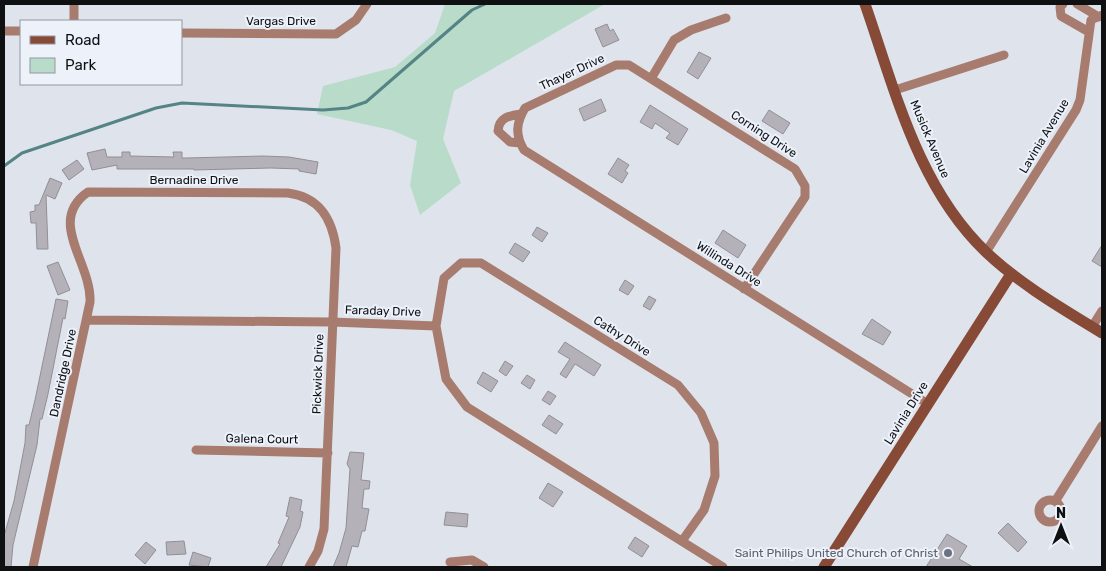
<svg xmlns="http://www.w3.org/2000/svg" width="1106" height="571" viewBox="0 0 1106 571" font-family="Rubik,sans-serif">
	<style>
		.green { fill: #b9dbc9 }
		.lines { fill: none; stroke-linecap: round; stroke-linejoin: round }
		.stream { stroke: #548485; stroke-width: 3 }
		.building { fill: #b4b1b9; stroke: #928e96 }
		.street { stroke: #a77c6f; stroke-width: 9 }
		.secondary { stroke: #864a37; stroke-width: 11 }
		.worship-dot { fill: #6b7280; stroke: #ecf1fa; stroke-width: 2 }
		.labels { text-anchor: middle; stroke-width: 4; stroke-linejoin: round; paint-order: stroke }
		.street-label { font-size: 12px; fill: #0e1012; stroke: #ecf1fa }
		.worship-label { font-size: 12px; fill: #5b616d; stroke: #ecf1fa; text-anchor: end }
	</style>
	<rect width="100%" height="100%" fill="#dfe4ec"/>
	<path class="green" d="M445,4H605L454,91L443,139L461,183L420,215L410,185L417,141L391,130L317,114L323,86L395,67L435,33Z"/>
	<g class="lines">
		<path class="stream" d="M4,166L22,153L156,108L182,103L323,110L348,108L366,102L472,10L485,4"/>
	</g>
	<path class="building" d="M607,24L610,31L613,29L619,40L603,47L595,29Z
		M699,52L711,58L698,79L687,72Z
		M601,99L606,111L584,121L579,109Z
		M650,105L688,129L678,145L666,138L670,133L655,123L652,129L640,122Z
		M769,110L790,123L783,134L762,121Z
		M105,149L107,157H122V152H130V156L174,157L173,152H182V158H186L263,156L289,157L318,162L316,174L299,171V169L271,168L194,170V169H117V165L92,170L87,153Z
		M618,158L629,165L625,171L628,173L622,183L608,174Z
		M77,160L84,169L69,180L62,170Z
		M50,178L62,183L55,199L46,195L48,249H37L36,223H31L30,212L35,211V205H39Z
		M537,227L548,233L542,242L532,235Z
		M723,230L746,245L738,258L715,243Z
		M515,243L530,252L523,262L509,253Z
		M1102,245V267L1092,261Z
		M58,262L70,290L58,295L47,266Z
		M625,280L634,286L628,295L619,290Z
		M649,296L656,300L650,310L643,306Z
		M56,299L68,301L65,319L63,318L48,394L42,419H40L37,445L13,545L11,567H4V536L14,501L25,443L26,425H29L35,400Z
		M872,319L891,332L883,345L862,334Z
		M565,342L601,365L594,376L575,364L566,378L560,374L570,359L558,352Z
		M505,361L513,366L506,376L499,371Z
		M483,372L498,381L491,392L477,383Z
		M527,375L535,380L530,389L521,383Z
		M548,391L556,396L550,405L542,400Z
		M549,415L563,424L556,434L542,425Z
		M350,452L364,453L361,480L370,481L369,489H364L362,508L369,509L365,531H362L358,547L352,546L346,567H333L339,553L346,528L350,469L347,464Z
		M548,483L563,492L553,507L539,498Z
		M290,497L302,500L300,511L303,512L300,527L281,567H266L280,544L278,543L289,517L286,516Z
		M446,512L468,514L467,527L444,525Z
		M1008,523L1027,542L1018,552L998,533Z
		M947,534L967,546L959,559L973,567H926Z
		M635,537L649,546L642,557L628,548Z
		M184,541L186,554L167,555L166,542Z
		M146,542L156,550L145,564L135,555Z
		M193,552L211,558L208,567L189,565Z"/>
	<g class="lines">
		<path class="street" d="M1063,4L1060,7L1061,16L1089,32
			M1077,4L1099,17
			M74,21V4
			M4,31H21
			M181,33L336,34L356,20L367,4
			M652,77L674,40L691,30L726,18
			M895,90L1004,55
			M520,143L510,142L498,131C499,117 509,116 521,114
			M986,252L1076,110L1080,100L1091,20L1102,15
			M744,289L805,197V186L795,169L629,65H616L525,108C516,123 515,135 524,150L928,404
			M87,320L332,322L436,326
			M1092,327L1102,311
			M196,450L328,453
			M1039 511a11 11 0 1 1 22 0a11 11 0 1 1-22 0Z
			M1056,500L1102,426
			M682,541L704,510L715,476L714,443L701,413L678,385L481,263H461L444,278L436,326L446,379L467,407L723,567
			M450,562L472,560L484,567
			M33,567L90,302C92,263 46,221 88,192L288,193C319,197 332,218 336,248L324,529L318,551L309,567"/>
		<path class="secondary" d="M865,4C895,90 918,188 987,253C1021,285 1063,309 1102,333
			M824,567L1011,274"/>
	</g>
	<circle class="worship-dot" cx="948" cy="553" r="5"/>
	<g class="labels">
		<g class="street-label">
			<text x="281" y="25">Vargas Drive</text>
			<text transform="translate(572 72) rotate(-25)" y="4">Thayer Drive</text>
			<text transform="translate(764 134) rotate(33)" y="4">Corning Drive</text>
			<text transform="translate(1044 136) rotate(-59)" y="4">Lavinia Avenue</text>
			<text transform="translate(930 139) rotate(67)" y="4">Musick Avenue</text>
			<text x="194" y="184">Bernadine Drive</text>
			<text transform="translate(729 264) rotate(32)" y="4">Willinda Drive</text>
			<text transform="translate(383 311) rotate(2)" y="4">Faraday Drive</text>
			<text transform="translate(622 336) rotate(32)" y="4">Cathy Drive</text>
			<text transform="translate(63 373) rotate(-78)" y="4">Dandridge Drive</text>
			<text transform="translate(318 374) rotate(-88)" y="4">Pickwick Drive</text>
			<text transform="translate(906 413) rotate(-58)" y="4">Lavinia Drive</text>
			<text transform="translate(262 439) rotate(1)" y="4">Galena Court</text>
		</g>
		<g class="worship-label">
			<text x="938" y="557">Saint Philips United Church of Christ</text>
		</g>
	</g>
	<rect width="1106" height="571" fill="none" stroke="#0e1012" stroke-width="10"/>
	<rect x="20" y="20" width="162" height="65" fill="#ecf1fa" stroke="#93979d"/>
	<rect x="30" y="36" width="25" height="8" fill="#864a37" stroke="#93979d"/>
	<text x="65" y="45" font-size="15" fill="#0e1012">Road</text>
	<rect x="30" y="58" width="25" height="15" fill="#b9dbc9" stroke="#93979d"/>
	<text x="65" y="70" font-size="15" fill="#0e1012">Park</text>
	<g transform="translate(1061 526)" stroke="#ecf1fa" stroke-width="4" paint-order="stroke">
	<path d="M0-4L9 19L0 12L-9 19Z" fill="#0e1012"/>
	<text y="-8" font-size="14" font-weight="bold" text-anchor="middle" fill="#0e1012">N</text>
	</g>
</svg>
